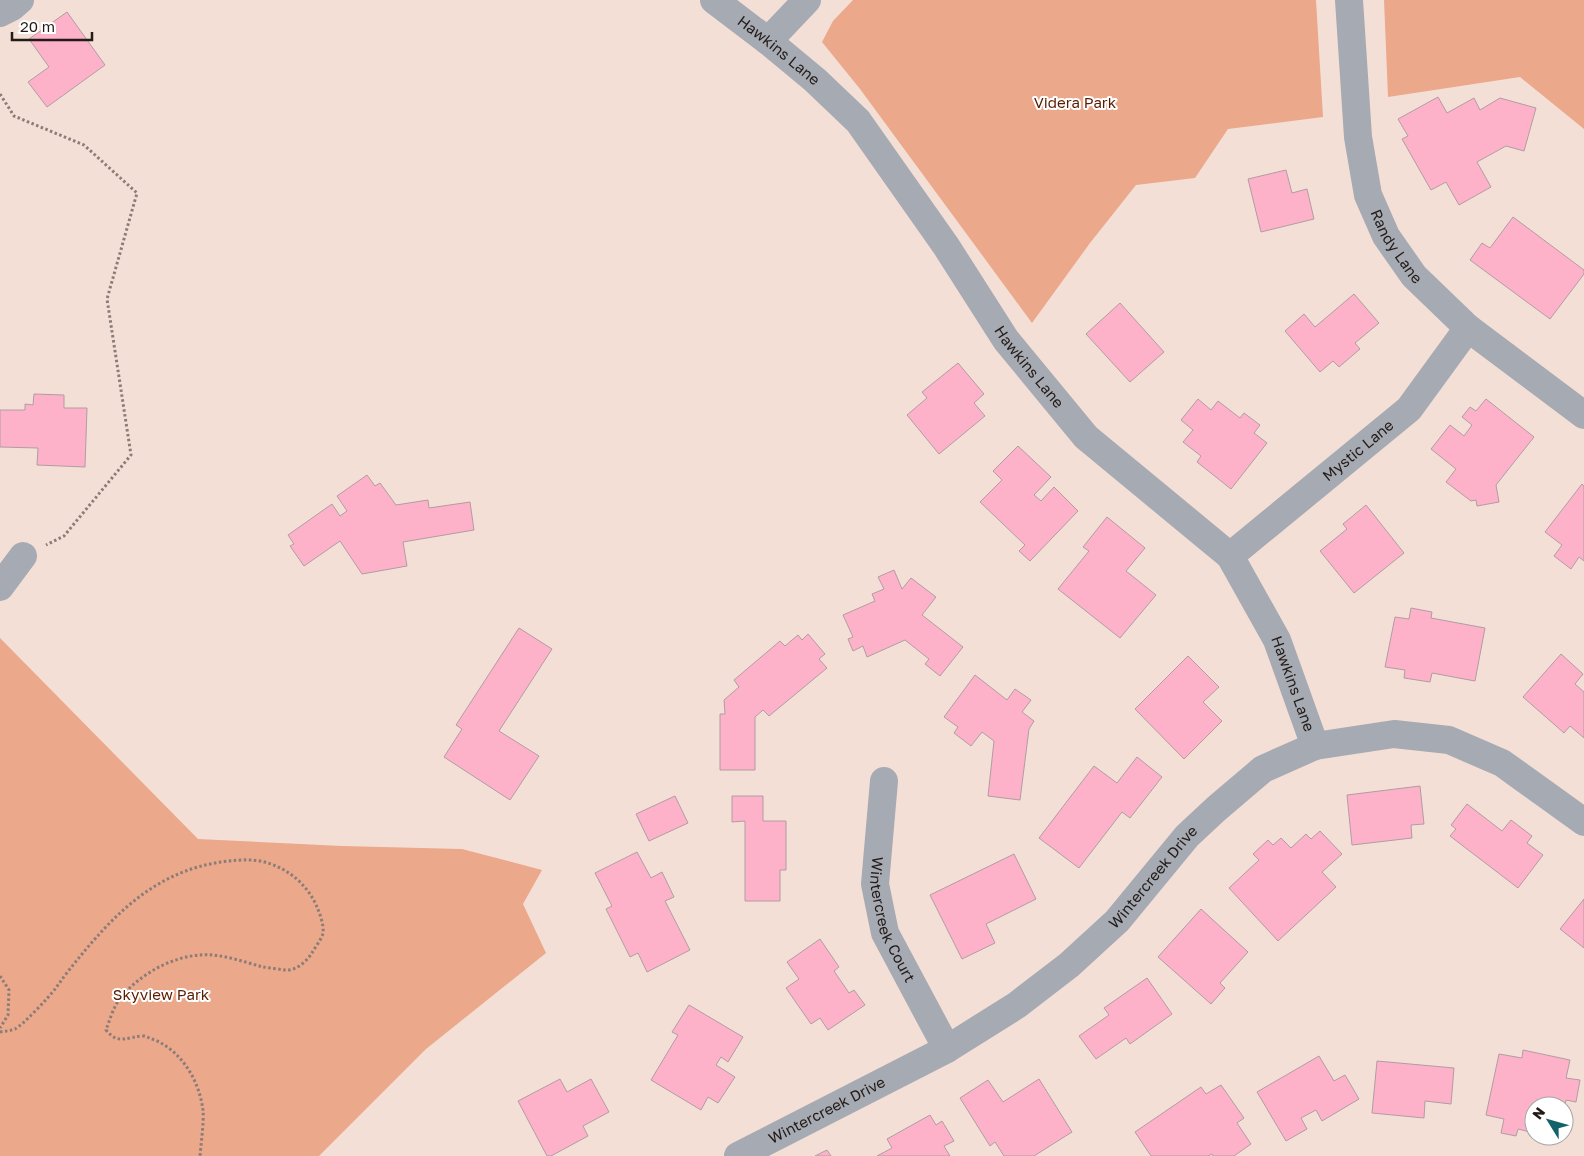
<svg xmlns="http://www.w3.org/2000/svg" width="1584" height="1156" viewBox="0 0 1584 1156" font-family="'Golos Text',sans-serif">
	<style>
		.green { fill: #eba88b }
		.building { fill: #fdb2ca; stroke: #b19ca2 }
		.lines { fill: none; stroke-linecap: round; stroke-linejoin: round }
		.path { stroke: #8b7c77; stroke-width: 3; stroke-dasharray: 2.5 2.5; stroke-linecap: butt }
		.minor { stroke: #a6aab2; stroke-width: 28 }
		.labels { text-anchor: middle; stroke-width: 4; stroke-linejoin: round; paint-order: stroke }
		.street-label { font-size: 15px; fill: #231b18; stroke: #fff }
		.park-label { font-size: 15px; fill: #5a1d00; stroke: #fff }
	</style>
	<rect width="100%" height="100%" fill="#f4dfd7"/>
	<path class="green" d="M853,0H1316L1323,117L1228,129L1195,178L1136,185L1090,243L1032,323L860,89L822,42L833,21Z
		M1384,0H1584V129L1520,77L1388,97Z
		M0,638L198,839L342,846L462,849L542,870L523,904L546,953L426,1049L319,1156H0Z"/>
	<path class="building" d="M67,12L105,65L47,107L28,82L49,67L29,39Z
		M1438,97L1447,113L1474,98L1480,110L1500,98L1536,108L1524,151L1506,146L1477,162L1491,187L1459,205L1446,182L1431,190L1402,139L1408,136L1398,119Z
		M1286,170L1292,193L1307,189L1314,219L1261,232L1248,179Z
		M1513,217L1584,270V274L1550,319L1470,260L1482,243L1490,248Z
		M1354,294L1379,323L1355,343L1360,349L1339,367L1333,361L1320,372L1285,331L1304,314L1315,327Z
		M1120,303L1164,352L1130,382L1086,334Z
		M958,363L984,394L974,403L985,416L939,454L907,415L927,398L922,392Z
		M34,394L64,395V408H87L85,467L37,465L38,448L0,447V410H25V404L33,405Z
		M1198,399L1211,410L1218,401L1240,418L1244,413L1260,425L1254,433L1267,443L1231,489L1197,462L1201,456L1183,442L1193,430L1181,420Z
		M1486,399L1534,437L1496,485L1499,502L1477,506L1476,500L1471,501L1446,482L1456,469L1431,449L1450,425L1464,436L1472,425L1462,417L1470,407L1476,411Z
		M1018,446L1051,477L1034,495L1041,501L1054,487L1078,511L1030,561L1019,551L1025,545L980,502L1002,480L993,471Z
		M367,475L375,486L380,483L396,505L428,500L429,508L470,502L474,530L403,542L407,566L362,574L340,541L304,566L290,546L294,544L288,535L332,504L340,516L347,511L337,496Z
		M1582,484L1584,486V561L1579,557L1571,569L1554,556L1562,545L1545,532Z
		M1366,505L1404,553L1354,593L1320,551L1347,529L1343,524Z
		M1107,517L1145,548L1126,571L1156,595L1120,638L1058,589L1089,551L1083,547Z
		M894,570L902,589L911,578L936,597L922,615L963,647L940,676L925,664L929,659L905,640L867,657L863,646L853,651L848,639L853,637L843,615L875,601L872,594L884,589L878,577Z
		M1411,608L1432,612L1431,618L1485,628L1475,681L1432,673L1430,682L1404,678L1405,670L1385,667L1395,617L1409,619Z
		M519,628L552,649L499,731L539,756L510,800L444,757L462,729L456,725Z
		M808,634L825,654L819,659L827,668L769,716L763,710L755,717V770H720V714H725L724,700L739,687L734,680L780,641L785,646L798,635L802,640Z
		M1561,654L1583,674L1575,684L1584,692V738L1570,726L1564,733L1523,697Z
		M1188,656L1219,687L1203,702L1222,721L1184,759L1135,709Z
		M975,675L1007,700L1015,689L1031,700L1022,712L1034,721L1029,729L1020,800L988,796L994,741L982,732L971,746L954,733L958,727L944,717Z
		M1137,757L1162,777L1130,818L1122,812L1079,868L1039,838L1094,766L1117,783Z
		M1420,786L1424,824L1411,825L1412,838L1352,845L1347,795Z
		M675,796L688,823L649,841L636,814Z
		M732,796H763V821H786V870H780V901H745V821L732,822Z
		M1467,804L1502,831L1511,820L1532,836L1527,843L1543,855L1518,888L1450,836L1456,829L1451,825Z
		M1320,831L1342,854L1322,872L1336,887L1278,941L1229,888L1259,860L1253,854L1268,840L1273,845L1281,838L1291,848L1306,834L1311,839Z
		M637,852L651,878L662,872L674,897L665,901L690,950L647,972L638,953L630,957L606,909L612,906L595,873Z
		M1014,854L1036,899L986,924L995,943L962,959L930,895Z
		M1584,899V948L1560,929Z
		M1201,909L1248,952L1220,983L1225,988L1211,1004L1158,957Z
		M820,939L839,967L834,971L849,993L854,990L865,1005L828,1030L820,1018L811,1024L786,988L799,979L787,962Z
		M1147,978L1172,1014L1130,1044L1126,1038L1096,1059L1079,1036L1109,1015L1104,1008Z
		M689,1005L743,1037L728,1062L721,1057L716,1065L735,1077L718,1103L708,1097L701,1110L651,1080L678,1035L672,1032Z
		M1523,1050L1570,1060L1566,1078L1580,1080L1576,1102L1566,1100L1564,1112V1106H1534V1133L1518,1129L1516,1136L1501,1133L1504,1119L1486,1115L1499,1054L1522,1058Z
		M1319,1056L1334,1081L1345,1075L1359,1099L1322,1121L1316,1110L1301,1118L1307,1129L1286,1141L1257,1092Z
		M1377,1061L1454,1068L1451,1104L1425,1101L1424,1118L1372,1113Z
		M560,1079L567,1092L591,1079L609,1112L583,1126L588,1136L551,1156H547L518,1101Z
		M1039,1079L1072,1132L1034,1156H1004L995,1142L990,1146L960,1098L988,1080L1003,1102Z
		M1221,1085L1244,1118L1237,1123L1251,1144L1234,1156H1213L1212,1154L1208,1156H1151L1135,1132L1201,1087L1206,1094Z
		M930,1115L936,1125L942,1121L954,1141L944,1146L950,1156H877L892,1148L887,1139Z
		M827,1150L831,1156H815Z"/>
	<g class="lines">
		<path class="path" d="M0,94L14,116L84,145L137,193L107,299L131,455L64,536L46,545
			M0,976L9,990L8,1015L0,1028
			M0,1032C5,1031 10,1031 15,1029C23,1025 49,997 55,989C59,984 62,979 66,974C114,913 160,863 243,860C274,858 305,878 317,907C320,914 324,925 323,933C322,939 315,947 312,953C306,962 296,971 285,970C278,969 270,968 263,967C244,962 220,953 200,955C171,957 141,974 122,996C114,1005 110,1019 106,1030C119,1046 127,1036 144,1036C148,1037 151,1039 155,1040C182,1052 199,1080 203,1110C204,1123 201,1143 200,1156"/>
		<g class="minor">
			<path id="s1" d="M714,0L768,41L815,80L858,121L946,246L1006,340L1086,437L1230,556L1277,640L1315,746"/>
			<path id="s2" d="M1349,0L1358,137L1368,195L1386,236L1414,276L1468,328L1584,415"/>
			<path d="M0,13L12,7L20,0"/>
			<path d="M768,41L807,0"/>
			<path id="s3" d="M1230,556L1409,409L1468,328"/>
			<path d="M0,587L23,556"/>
			<path id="s4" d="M884,781L875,884L885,933L947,1049"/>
			<path id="s5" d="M738,1156L947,1049L1017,1005L1069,965L1117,921L1187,836L1216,809L1263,769L1315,746L1394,734L1449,740L1502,763L1584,822"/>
		</g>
	</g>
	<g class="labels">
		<g class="street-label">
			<text dy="5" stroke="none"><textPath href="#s1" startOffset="82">Hawkins Lane</textPath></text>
			<text dy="5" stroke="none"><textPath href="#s2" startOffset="255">Randy Lane</textPath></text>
			<text dy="5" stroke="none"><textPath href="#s1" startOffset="488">Hawkins Lane</textPath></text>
			<text dy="5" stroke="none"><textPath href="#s3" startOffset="166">Mystic Lane</textPath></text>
			<text dy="5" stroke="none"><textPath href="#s1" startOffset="908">Hawkins Lane</textPath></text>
			<text dy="5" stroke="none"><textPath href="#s5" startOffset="505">Wintercreek Drive</textPath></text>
			<text dy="5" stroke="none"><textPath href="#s4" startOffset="142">Wintercreek Court</textPath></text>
			<text dy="5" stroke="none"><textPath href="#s5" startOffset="100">Wintercreek Drive</textPath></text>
		</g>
		<g class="park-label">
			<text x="1075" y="108">Videra Park</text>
			<text x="161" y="1000">Skyview Park</text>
		</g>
	</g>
	<g transform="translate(1549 1121) rotate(307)"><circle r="24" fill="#ffffff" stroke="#a7a4a3"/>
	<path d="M0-4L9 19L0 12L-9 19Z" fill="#13626a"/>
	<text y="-8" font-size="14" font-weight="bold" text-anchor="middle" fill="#231b18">N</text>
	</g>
	<path d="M12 32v8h80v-8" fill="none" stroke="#231b18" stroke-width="2.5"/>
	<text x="20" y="32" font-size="15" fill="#231b18" stroke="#ffffff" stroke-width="4" paint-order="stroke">20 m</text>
</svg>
